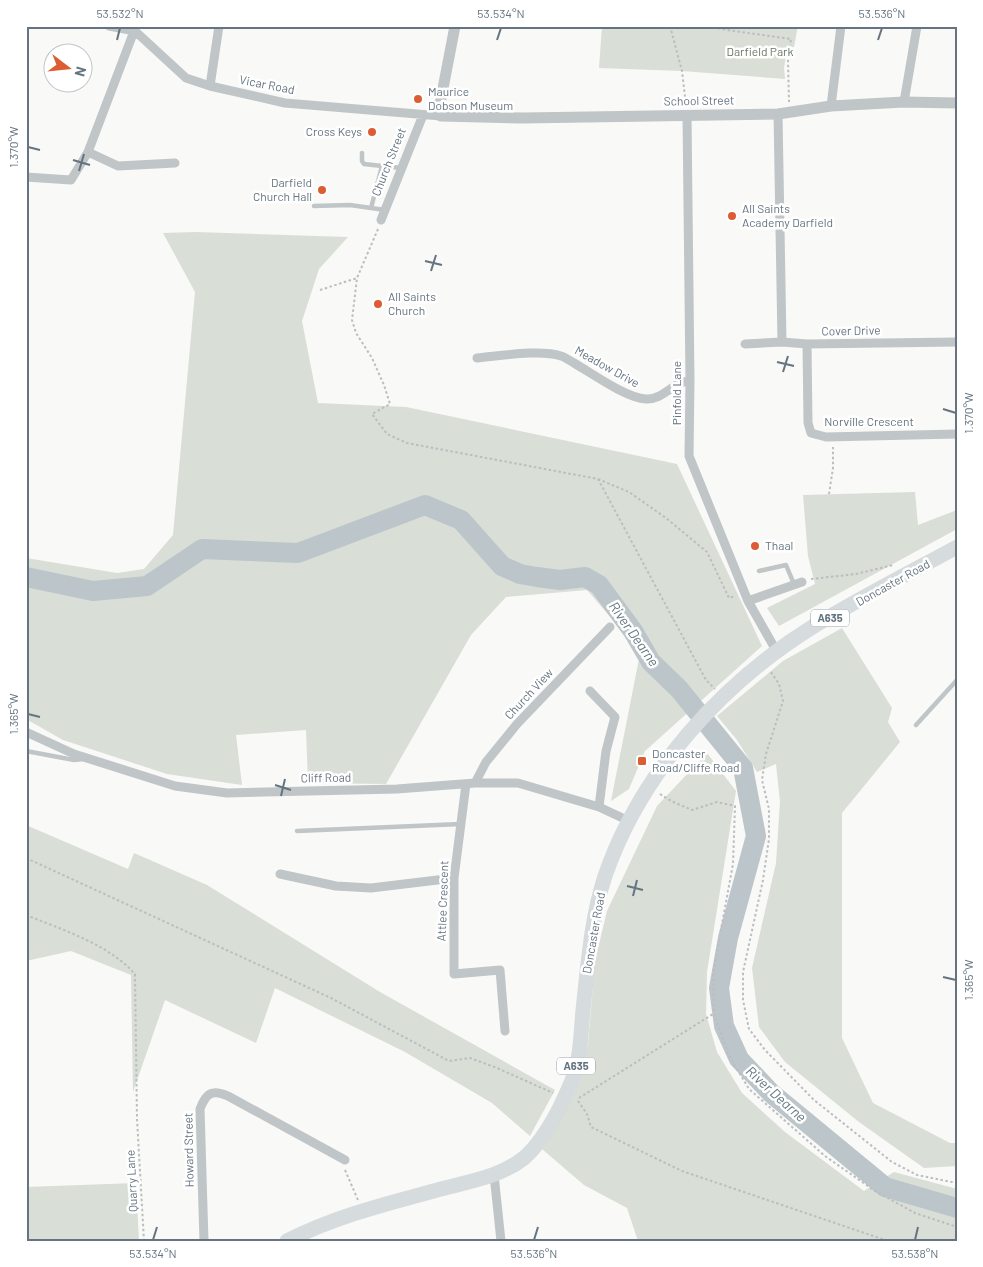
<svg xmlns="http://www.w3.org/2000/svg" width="983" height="1267" viewBox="0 0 983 1267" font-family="Barlow,sans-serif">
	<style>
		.green { fill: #d9ded6 }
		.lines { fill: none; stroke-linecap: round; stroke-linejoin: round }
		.river { stroke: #bcc5ca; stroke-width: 20 }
		.path { stroke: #bbbec0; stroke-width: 2; stroke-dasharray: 2.5 2.5; stroke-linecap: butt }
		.service { stroke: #c0c5c8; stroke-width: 4.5 }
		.minor { stroke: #c0c5c8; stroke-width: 9 }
		.tertiary { stroke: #c0c5c8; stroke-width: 11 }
		.trunk { stroke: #d6dbde; stroke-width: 15 }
		.ticks { fill: none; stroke: #657480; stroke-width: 2 }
		.poi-dot { fill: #dc5d34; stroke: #fff; stroke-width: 2 }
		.labels { text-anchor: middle; stroke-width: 5; stroke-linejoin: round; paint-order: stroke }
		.shield { fill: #fff; stroke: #939ea6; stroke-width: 1 }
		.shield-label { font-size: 11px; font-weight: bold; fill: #657480 }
		.park-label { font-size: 12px; fill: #677864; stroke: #fff }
		.street-label { font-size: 12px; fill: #657480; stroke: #fff }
		.poi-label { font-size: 12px; fill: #657480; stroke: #fff; text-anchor: start }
		.water-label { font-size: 14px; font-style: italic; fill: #657981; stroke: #fff }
		.neatline { fill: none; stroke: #657480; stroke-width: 2 }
		.ticks-label { font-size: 12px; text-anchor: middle; fill: #657480 }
	</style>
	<rect width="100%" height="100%" fill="#f9f9f7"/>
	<path class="green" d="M602,26H798L794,47L787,48L784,68L785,79L682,71L599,68Z
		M196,232L348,237L319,269L302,321L318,403L406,407L677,464L762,646L645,751L629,789L611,801L639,659L620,628L587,590L506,597L471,635L386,784L308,783L306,730L236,735L242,785L167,774L63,740L26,719V558L117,573L144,569L173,535L195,292L163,233Z
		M915,492L918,525L957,510V529L779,626L767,608L815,584L808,556L803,495Z
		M842,628L892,708L888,722L900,742L842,813V1038L873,1103L950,1143H957V1166L924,1168L859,1122L785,1062L759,1027L752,968L776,863L780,802L776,764L757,772L737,740L717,716L783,661Z
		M707,753L736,791L707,972L706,1014L717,1052L742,1093L785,1132L864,1191L894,1172L957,1189V1241H638L627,1208L584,1185L542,1149L574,1093L588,1044L595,961L607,911L657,806Z
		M26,825L128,869L134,853L207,885L380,992L555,1090L530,1136L492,1103L405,1052L275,988L256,1043L165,1000L133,1092L131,975L71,951L26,961Z
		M136,1183L139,1241H26V1187Z"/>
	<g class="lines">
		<path class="river" d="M26,577L93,591L147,586L202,549L298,553L425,505L461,520L502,566L520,574L537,577L560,580L585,577L599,585L633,631L651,662L679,689L743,768L756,836L728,938L719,988L724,1026L739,1059L771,1093L885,1187L957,1208"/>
		<path class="path" d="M670,26L682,71L686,105
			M708,26L727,30L791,39L788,61L789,102
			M378,229L357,278L352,320L356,333L372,358L384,385L390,404L372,414L387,434L407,443L598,479L706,680L715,689
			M320,290L357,278
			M598,479L629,492L666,518L707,552L729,598L735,596
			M829,494L833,468V447
			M811,579L856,574L893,565
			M771,672L779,684L783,701L766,754L762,780L769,809V839L763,880L743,972V1000L749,1029L765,1050L814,1100L892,1162L917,1175L957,1183
			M660,794L671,801L692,810L717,802L735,806L733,864L713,973L714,1014L729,1056L749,1089L825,1156L875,1191L915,1213L957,1227
			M26,858L331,998L449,1061L470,1058L497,1068L553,1093
			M26,915C63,930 108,944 135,974L137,1119L144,1241
			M579,1098L713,1014
			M578,1101L587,1114L591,1127L682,1171L888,1241
			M345,1170L358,1200"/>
		<path class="service" d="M362,153V161L364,164L382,166
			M314,206L350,205L385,210
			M371,208L382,166L402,168
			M759,571L786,565L794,584
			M916,725L957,680
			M26,751L74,760L83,759
			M297,831L461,824"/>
		<path class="minor" d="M109,26L135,31L186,78L210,86L285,103L441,116
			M210,86L219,26
			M904,102L917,26
			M831,106L841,26
			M778,114L782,342
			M687,115L690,381L689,456L748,601L777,652
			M88,152L118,166L175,163
			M26,177L71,180L88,152L136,26
			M381,220L423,115
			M745,344L782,342L807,344L957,342
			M807,344L808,423L811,433L826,437L957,434
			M477,358C500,356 540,349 561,356C565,357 570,361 574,363C593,374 626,398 646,399C664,400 673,381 690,381
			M748,601L802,582
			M590,691L615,717L606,751L599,807
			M26,732L74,754L175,786L227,793L397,789L475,783H518L599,807L629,821
			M475,783L486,762L517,724L610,627
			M466,784L454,878V974L500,970L505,1031
			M280,874L336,886L371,888L454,878
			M494,1175L501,1241
			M204,1241L200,1109C206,1093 212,1089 228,1096L345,1160"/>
		<path class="tertiary" d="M455,26L439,109L441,116L523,118L778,114L831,106L904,102L957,103"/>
		<path class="trunk" d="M287,1241C335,1216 390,1203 441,1189C470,1181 500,1177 524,1158C539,1145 549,1128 558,1111C564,1099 570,1086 575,1073C581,1053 581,1031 583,1010C588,965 591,919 605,876C641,772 722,683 814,626C860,598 909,573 957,547"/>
	</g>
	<path class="ticks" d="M117,40L120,28M497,40L501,28M878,40L882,28M28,147L40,150M73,160L90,165M79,171L84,154M425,261L442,265M431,271L436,255M777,362L794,366M783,372L788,356M943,409L956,413M28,714L40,717M275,785L291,790M281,796L285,779M627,886L643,890M633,896L637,880M943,977L956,980M153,1240L157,1227M534,1240L538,1227M915,1240L918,1227"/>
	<g class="poi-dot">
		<circle cx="418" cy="99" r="5"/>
		<circle cx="372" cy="132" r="5"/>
		<circle cx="322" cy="190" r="5"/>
		<circle cx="732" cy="216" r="5"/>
		<circle cx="378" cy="304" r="5"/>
		<circle cx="755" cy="546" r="5"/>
		<rect x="637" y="756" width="10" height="10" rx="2.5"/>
	</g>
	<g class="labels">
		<g class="shield">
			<rect x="811" y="609.5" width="38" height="17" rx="4"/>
			<rect x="557" y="1057.5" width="38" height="17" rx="4"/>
		</g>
		<g class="shield-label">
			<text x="830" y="622">A635</text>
			<text x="576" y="1070">A635</text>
		</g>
		<g class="park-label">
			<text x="760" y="56">Darfield Park</text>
		</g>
		<g class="street-label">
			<text transform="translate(267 85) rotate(11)" y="4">Vicar Road</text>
			<text transform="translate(699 101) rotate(-1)" y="4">School Street</text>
			<text transform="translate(389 162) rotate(-68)" y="4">Church Street</text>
			<text transform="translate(851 331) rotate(-1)" y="4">Cover Drive</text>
			<text transform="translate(607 367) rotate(29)" y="4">Meadow Drive</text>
			<text transform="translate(677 393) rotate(-90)" y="4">Pinfold Lane</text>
			<text x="869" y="426">Norville Crescent</text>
			<text transform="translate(893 583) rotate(-29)" y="4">Doncaster Road</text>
			<text transform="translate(529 694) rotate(-47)" y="4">Church View</text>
			<text transform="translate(326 778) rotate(-1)" y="4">Cliff Road</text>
			<text transform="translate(443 901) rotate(-88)" y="4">Attlee Crescent</text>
			<text transform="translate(594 933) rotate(-80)" y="4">Doncaster Road</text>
			<text transform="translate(189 1150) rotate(-91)" y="4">Howard Street</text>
			<text transform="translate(132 1181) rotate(-93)" y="4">Quarry Lane</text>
		</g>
		<g class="poi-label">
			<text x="428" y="96">Maurice<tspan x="428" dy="14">Dobson Museum</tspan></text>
			<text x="362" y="136" text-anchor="end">Cross Keys</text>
			<text x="312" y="187" text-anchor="end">Darfield<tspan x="312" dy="14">Church Hall</tspan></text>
			<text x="742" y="213">All Saints<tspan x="742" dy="14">Academy Darfield</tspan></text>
			<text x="388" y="301">All Saints<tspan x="388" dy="14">Church</tspan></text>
			<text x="765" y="550">Thaal</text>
			<text x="652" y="758">Doncaster<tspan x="652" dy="14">Road/Cliffe Road</tspan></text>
		</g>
		<g class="water-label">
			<text transform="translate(634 634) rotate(55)" y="5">River Dearne</text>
			<text transform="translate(776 1094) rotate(42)" y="5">River Dearne</text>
		</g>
	</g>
	<rect width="983" height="1267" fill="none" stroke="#ffffff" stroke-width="55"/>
	<g transform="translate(68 68) rotate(106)"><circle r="24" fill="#ffffff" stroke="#c1c7cc"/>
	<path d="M0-4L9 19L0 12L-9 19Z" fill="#dc5d34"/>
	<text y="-8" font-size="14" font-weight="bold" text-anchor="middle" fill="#657480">N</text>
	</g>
	<rect x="28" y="28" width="928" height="1212" class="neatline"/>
	<g class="ticks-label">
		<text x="120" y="18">53.532°N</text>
		<text x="501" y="18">53.534°N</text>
		<text x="882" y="18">53.536°N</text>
		<text transform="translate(14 147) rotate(-90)" y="4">1.370°W</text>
		<text transform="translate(969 413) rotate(-90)" y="4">1.370°W</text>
		<text transform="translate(14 714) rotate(-90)" y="4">1.365°W</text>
		<text transform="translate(969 980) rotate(-90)" y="4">1.365°W</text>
		<text x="153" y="1258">53.534°N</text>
		<text x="534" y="1258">53.536°N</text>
		<text x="915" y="1258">53.538°N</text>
	</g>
</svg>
